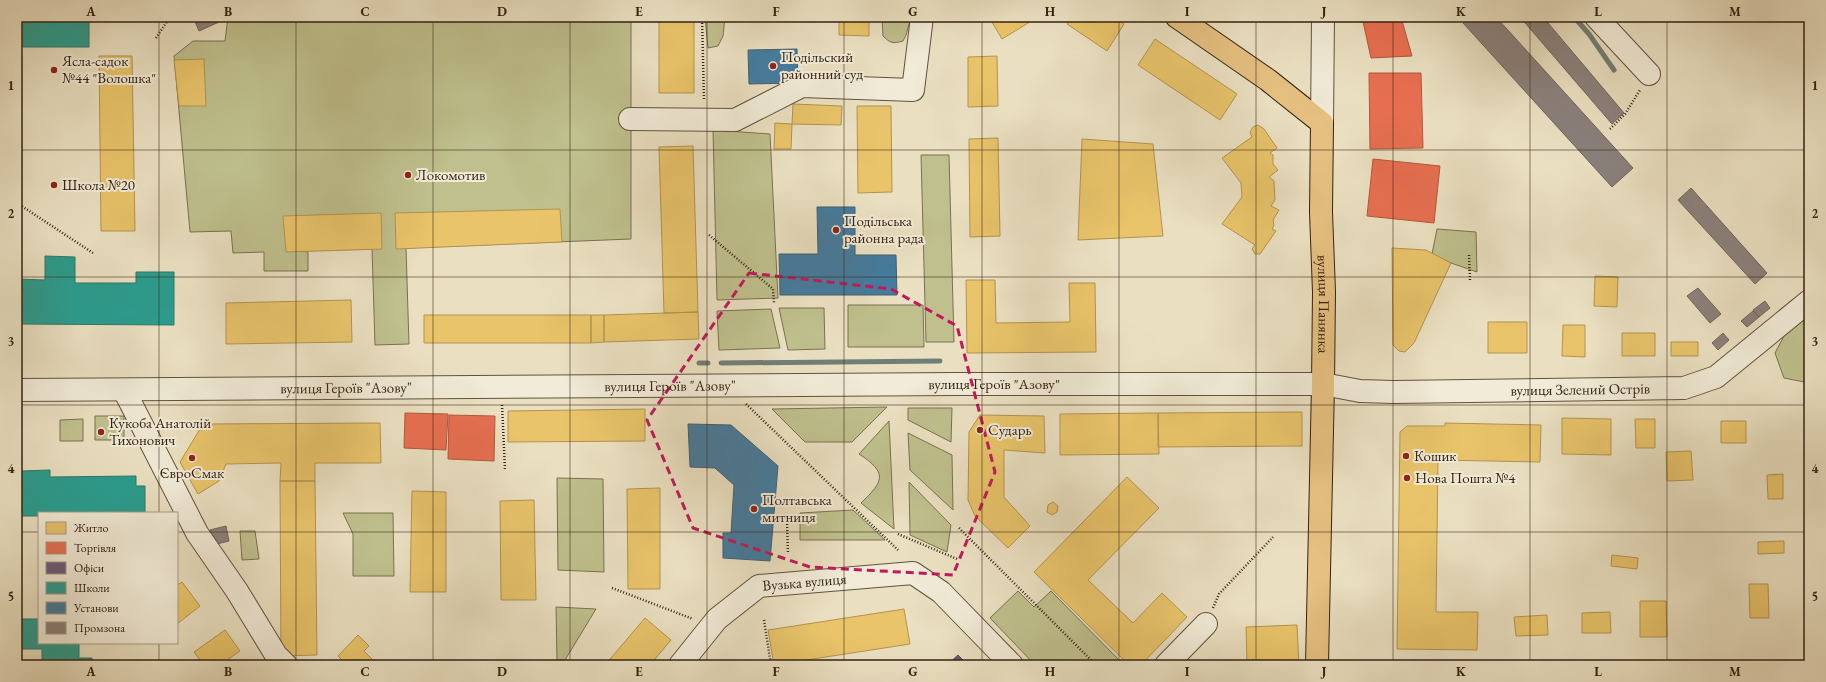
<svg xmlns="http://www.w3.org/2000/svg" width="1826" height="682" viewBox="0 0 1826 682" font-family="'EB Garamond',serif">
	<style>
		.green { fill: #bfc08d; stroke: #7a7150 }
		.homes { fill: #e9c46a; stroke: #b39350 }
		.shops { fill: #e76f51; stroke: #b2583e }
		.offices { fill: #6d597a; stroke: #5c485b }
		.schools { fill: #2a9d8f; stroke: #2d786a }
		.public { fill: #457b9d; stroke: #406073 }
		.industry { fill: #8a817c; stroke: #70645c }
		.lines { fill: none; stroke-linecap: round; stroke-linejoin: round }
		.stream { stroke: #707f75; stroke-width: 5 }
		.minor-casing { stroke: #62523e; stroke-width: 24 }
		.major-casing { stroke: #352212; stroke-width: 24 }
		.path { stroke: #352212; stroke-width: 2.5; stroke-dasharray: 1 2; stroke-linecap: butt }
		.minor { stroke: #f1ebd7; stroke-width: 22 }
		.major { stroke: #e5c080; stroke-width: 22 }
		.marked { fill: none; stroke: #c2185b; stroke-width: 3; stroke-dasharray: 8 5; stroke-linejoin: round }
		.grid { fill: none; stroke: #352212; stroke-width: 1; stroke-opacity: 0.55 }
		.poi-dot { fill: #8f2418; stroke: #f1ebd7; stroke-width: 1.5 }
		.labels { text-anchor: middle; stroke-width: 4; stroke-linejoin: round; paint-order: stroke }
		.poi-label { font-size: 15px; fill: #352212; stroke: #f1ebd7; text-anchor: start }
		.street-label { font-size: 15px; fill: #352212; stroke: #f1ebd7 }
		.neatline { fill: none; stroke: #352212; stroke-width: 1.5 }
		.grid-label { font-size: 13px; text-anchor: middle; font-weight: bold; fill: #352212 }
	</style>
	<rect width="100%" height="100%" fill="#eae0c1"/>
	<filter id="stains"><feTurbulence type="fractalNoise" baseFrequency=".005" numOctaves="4"/><feColorMatrix values="0 0 0 0 .2 0 0 0 0 .09 0 0 0 0 .02 0 0 0 .5 -.17"/></filter>
	<radialGradient id="worn" r=".72"><stop offset=".6" stop-color="#630" stop-opacity="0"/><stop offset="1" stop-color="#630" stop-opacity=".3"/></radialGradient>
	<path class="green" d="M228,17H631V239L406,248L409,344L375,345L372,249L297,251L308,252V271H264V252L233,253L231,231L190,232L174,56L193,41H225Z
		M705,17H725L723,36L718,46L708,48Z
		M882,17H911L906,35L903,41C893,44 890,43 883,36Z
		M713,130L770,134L778,298L717,300Z
		M921,155H949L954,342H926Z
		M1437,229L1476,232L1477,272L1451,263L1432,254Z
		M848,305H923L924,347H848Z
		M779,308H824L825,349L788,350Z
		M771,309L780,348L719,350L717,311Z
		M1809,316V383L1784,378L1775,353L1784,336Z
		M887,407L852,442H805L772,409Z
		M908,408H952L951,442L908,420Z
		M95,416H124V440H95Z
		M83,419V441H60V420Z
		M889,421L894,529L861,503C884,481 888,473 859,454Z
		M908,433L952,455L953,510L910,470Z
		M557,478L603,479L604,572L558,570Z
		M909,482L951,525L947,552L910,535Z
		M853,510L885,540H800V513Z
		M343,513H393L394,576H353V534Z
		M240,531H255L259,559L242,560Z
		M1018,591L1034,607L1051,591L1124,665H1035L990,618Z
		M556,607L596,609L565,660H557Z"/>
	<path class="homes" d="M275,17H359L275,21Z
		M659,17H694V93H659Z
		M839,17H869V36L839,35Z
		M989,17H1038L1002,39Z
		M1072,17H1113L1124,24L1107,51L1067,24Z
		M1155,39L1237,94L1220,120L1138,65Z
		M99,56H132L135,231H101Z
		M997,56L998,106L968,107V57Z
		M204,59L206,106H179L174,60Z
		M793,104L842,106L841,125L792,124Z
		M857,106H891L892,192L858,193Z
		M775,123L792,124L791,149H774Z
		M1258,125L1264,129L1277,148L1270,153L1273,155V164L1278,170L1269,177L1274,181L1275,200L1271,206L1279,210L1273,220L1274,225L1272,229L1276,231L1260,254H1255L1252,249L1255,245L1222,224L1242,197L1241,183L1222,158L1252,137L1250,132L1253,127Z
		M998,138L1000,236L970,237L969,139Z
		M1082,139L1153,144L1163,236L1078,240Z
		M693,146L698,312L664,313L659,147Z
		M560,209L562,242L396,249L395,213Z
		M381,213L382,249L286,252L283,216Z
		M1392,248L1426,250L1451,263L1414,343L1405,352L1399,351L1393,345Z
		M1595,276L1618,277L1617,307L1594,306Z
		M966,280H995L996,323L1070,322L1069,283H1095L1096,352L967,353Z
		M351,300L352,342L226,344V303Z
		M698,312L699,339L604,342V315Z
		M424,315H591V343H424Z
		M591,315H604V342L591,343Z
		M1488,322H1527V353H1488Z
		M1563,325H1585V357L1562,356Z
		M1622,333H1655V356H1622Z
		M1671,342H1698V356H1671Z
		M645,409V441L508,442V411Z
		M1302,412V446L1158,447V413Z
		M1158,413L1159,454L1060,455V414Z
		M980,415L1044,416L1045,453L1004,450V497L1030,526L1008,548L975,516L968,500L969,432Z
		M1562,418L1611,419V455L1562,454Z
		M1635,419H1655V448H1636Z
		M1721,421H1746V443H1721Z
		M380,423L381,463H315V481H280L281,463L226,464L219,481L198,494L180,462L203,424Z
		M1445,423L1541,425L1540,462L1438,460L1436,612H1478L1477,650L1397,649L1400,432L1407,426H1445Z
		M1691,451L1693,480L1667,481L1666,452Z
		M1783,474V499H1768L1767,475Z
		M1127,477L1159,508L1088,580L1133,623L1162,593L1187,617L1141,665H1129L1034,572Z
		M280,481H315L317,655L281,656Z
		M660,488V589H628L627,489Z
		M412,491L446,492V592H410Z
		M534,500L536,600H501L500,501Z
		M1053,502L1058,506L1057,512L1052,515L1047,512L1048,505Z
		M1784,541V553L1758,554V542Z
		M1612,555L1638,558L1637,569L1611,566Z
		M182,582L200,606L177,624V585Z
		M1749,584H1768L1769,618H1750Z
		M1640,601H1666L1667,637H1640Z
		M904,609L910,644L774,665L768,630Z
		M1610,612L1611,633H1582V613Z
		M1547,615L1548,635L1516,636L1514,617Z
		M645,618L671,640L650,665H605Z
		M1297,625L1299,665H1247L1246,627Z
		M225,630L240,651L220,665H204L194,652Z
		M358,635L369,646L364,651L376,663L374,665H347L338,656Z"/>
	<path class="shops" d="M1362,17H1401L1412,56L1371,58Z
		M1369,73H1421L1423,148L1370,149Z
		M1373,159L1440,166L1434,223L1367,216Z
		M405,413L448,414L446,450L404,448Z
		M449,415L495,416L494,461L448,459Z"/>
	<path class="offices" d="M958,655L968,665H947Z"/>
	<path class="schools" d="M17,17H89V47H17Z
		M17,223H20L19,248H17Z
		M45,256L75,257V283H136V272H174V325L17,324V279L45,280Z
		M50,470V477L136,476V486H145V513H39V516H17V477H21V471Z
		M17,619H39V643H79V658H92V665H42V649H17Z"/>
	<path class="public" d="M797,49L798,83L749,84L748,50Z
		M817,207H855V255H896L897,295H780L779,254H818Z
		M688,424L731,425L778,466L770,561L723,558V533H731L734,485L715,468L690,467Z"/>
	<path class="industry" d="M193,17H217L219,22L199,31Z
		M1469,17H1496L1633,168L1612,187L1463,23Z
		M1520,17H1543L1624,113L1612,124Z
		M1691,188L1767,273L1755,284L1678,200Z
		M1698,288L1721,314L1710,323L1687,296Z
		M1765,301L1770,308L1759,317L1753,310Z
		M1753,311L1759,317L1747,327L1741,321Z
		M1723,333L1729,340L1718,350L1712,343Z
		M226,526L229,541L213,545L210,530Z"/>
	<g class="lines">
		<path class="stream" d="M1574,17L1589,34L1614,70
			M699,363H708
			M721,363L940,361"/>
		<g class="minor-casing">
			<g id="minor">
				<path d="M1596,17L1649,74"/>
				<path d="M630,119L735,120L802,86L913,90L922,17"/>
				<path d="M1322,123L1323,17"/>
				<path id="s1" d="M17,390L957,384H1323L1360,391L1394,392L1684,388L1716,377L1809,301"/>
				<path d="M124,390L197,533L237,591L276,655L286,665"/>
				<path id="s2" d="M680,665L717,619L759,586L913,573L941,592L1012,665"/>
				<path d="M1166,665L1206,624"/>
			</g>
		</g>
		<g class="major-casing">
			<g id="major">
				<path id="s3" d="M1177,17L1268,80L1322,123L1321,212L1324,292L1323,384L1317,665"/>
			</g>
		</g>
		<path class="path" d="M702,17L704,100
			M156,38L170,17
			M1610,129L1625,114L1640,90
			M17,203L93,253
			M709,235L773,289L774,303
			M1469,255L1470,280
			M746,404L898,550
			M502,405L505,470
			M787,521L788,554
			M959,528L1096,665
			M898,534L957,559
			M612,588L693,619
			M1213,608L1219,594L1273,537
			M764,620L771,665"/>
		<use href="#minor" class="minor"/>
		<use href="#major" class="major"/>
	</g>
	<path class="marked" d="M749,273L891,289L957,326L995,472L953,575L810,567L693,528L647,420Z"/>
	<path class="grid" d="M159,17V513M296,17V665M433,17V665M570,17V665M707,17V665M844,17V665M982,17V665M1119,17V665M1256,17V665M1393,17V665M1530,17V665M1667,17V665M17,150H1809M17,277H1809M17,405H1809M17,532H39M177,532H1809M159,643V665"/>
	<g class="poi-dot">
		<circle cx="773" cy="66" r="4"/>
		<circle cx="54" cy="70" r="4"/>
		<circle cx="408" cy="175" r="4"/>
		<circle cx="54" cy="185" r="4"/>
		<circle cx="836" cy="230" r="4"/>
		<circle cx="980" cy="430" r="4"/>
		<circle cx="101" cy="432" r="4"/>
		<circle cx="1406" cy="456" r="4"/>
		<circle cx="192" cy="458" r="4"/>
		<circle cx="1407" cy="478" r="4"/>
		<circle cx="754" cy="509" r="4"/>
	</g>
	<g class="labels">
		<g class="poi-label">
			<text x="781" y="62">Подільский<tspan x="781" dy="17">районний суд</tspan></text>
			<text x="62" y="66">Ясла-садок<tspan x="62" dy="17">№44 "Волошка"</tspan></text>
			<text x="416" y="180">Локомотив</text>
			<text x="62" y="190">Школа №20</text>
			<text x="844" y="226">Подільська<tspan x="844" dy="17">районна рада</tspan></text>
			<text x="109" y="428">Кукоба Анатолій<tspan x="109" dy="17">Тихонович</tspan></text>
			<text x="988" y="435">Сударь</text>
			<text x="1414" y="461">Кошик</text>
			<text x="192" y="478" text-anchor="middle">ЄвроСмак</text>
			<text x="1415" y="483">Нова Пошта №4</text>
			<text x="762" y="505">Полтавська<tspan x="762" dy="17">митниця</tspan></text>
		</g>
		<g class="street-label">
			<text dy="5" stroke="none"><textPath href="#s3" startOffset="361">вулиця Панянка</textPath></text>
			<text dy="5" stroke="none"><textPath href="#s1" startOffset="977">вулиця Героїв "Азову"</textPath></text>
			<text dy="5" stroke="none"><textPath href="#s1" startOffset="653">вулиця Героїв "Азову"</textPath></text>
			<text dy="5" stroke="none"><textPath href="#s1" startOffset="329">вулиця Героїв "Азову"</textPath></text>
			<text dy="5" stroke="none"><textPath href="#s1" startOffset="1564">вулиця Зелений Острів</textPath></text>
			<text dy="5" stroke="none"><textPath href="#s2" startOffset="158">Вузька вулиця</textPath></text>
		</g>
	</g>
	<rect width="1826" height="682" fill="none" stroke="#eae0c1" stroke-width="44"/>
	<rect x="38" y="512" width="140" height="132" fill="#f1ebd7" stroke="#a69b88"/>
	<rect x="46" y="522" width="20" height="12" fill="#e9c46a" stroke="#a69b88"/>
	<text x="74" y="532" font-size="12" fill="#352212">Житло</text>
	<rect x="46" y="542" width="20" height="12" fill="#e76f51" stroke="#a69b88"/>
	<text x="74" y="552" font-size="12" fill="#352212">Торгівля</text>
	<rect x="46" y="562" width="20" height="12" fill="#6d597a" stroke="#a69b88"/>
	<text x="74" y="572" font-size="12" fill="#352212">Офіси</text>
	<rect x="46" y="582" width="20" height="12" fill="#2a9d8f" stroke="#a69b88"/>
	<text x="74" y="592" font-size="12" fill="#352212">Школи</text>
	<rect x="46" y="602" width="20" height="12" fill="#457b9d" stroke="#a69b88"/>
	<text x="74" y="612" font-size="12" fill="#352212">Установи</text>
	<rect x="46" y="622" width="20" height="12" fill="#8a817c" stroke="#a69b88"/>
	<text x="74" y="632" font-size="12" fill="#352212">Промзона</text>
	<rect x="22" y="22" width="1782" height="638" class="neatline"/>
	<g class="grid-label">
		<text x="91" y="16">A</text>
		<text x="228" y="16">B</text>
		<text x="365" y="16">C</text>
		<text x="502" y="16">D</text>
		<text x="639" y="16">E</text>
		<text x="776" y="16">F</text>
		<text x="913" y="16">G</text>
		<text x="1050" y="16">H</text>
		<text x="1187" y="16">I</text>
		<text x="1324" y="16">J</text>
		<text x="1461" y="16">K</text>
		<text x="1598" y="16">L</text>
		<text x="1735" y="16">M</text>
		<text x="11" y="90">1</text>
		<text x="1815" y="90">1</text>
		<text x="11" y="218">2</text>
		<text x="1815" y="218">2</text>
		<text x="11" y="346">3</text>
		<text x="1815" y="346">3</text>
		<text x="11" y="473">4</text>
		<text x="1815" y="473">4</text>
		<text x="11" y="601">5</text>
		<text x="1815" y="601">5</text>
		<text x="91" y="676">A</text>
		<text x="228" y="676">B</text>
		<text x="365" y="676">C</text>
		<text x="502" y="676">D</text>
		<text x="639" y="676">E</text>
		<text x="776" y="676">F</text>
		<text x="913" y="676">G</text>
		<text x="1050" y="676">H</text>
		<text x="1187" y="676">I</text>
		<text x="1324" y="676">J</text>
		<text x="1461" y="676">K</text>
		<text x="1598" y="676">L</text>
		<text x="1735" y="676">M</text>
	</g>
	<rect width="100%" height="100%" filter="url(#stains)"/>
	<rect width="100%" height="100%" fill="url(#worn)"/>
</svg>
